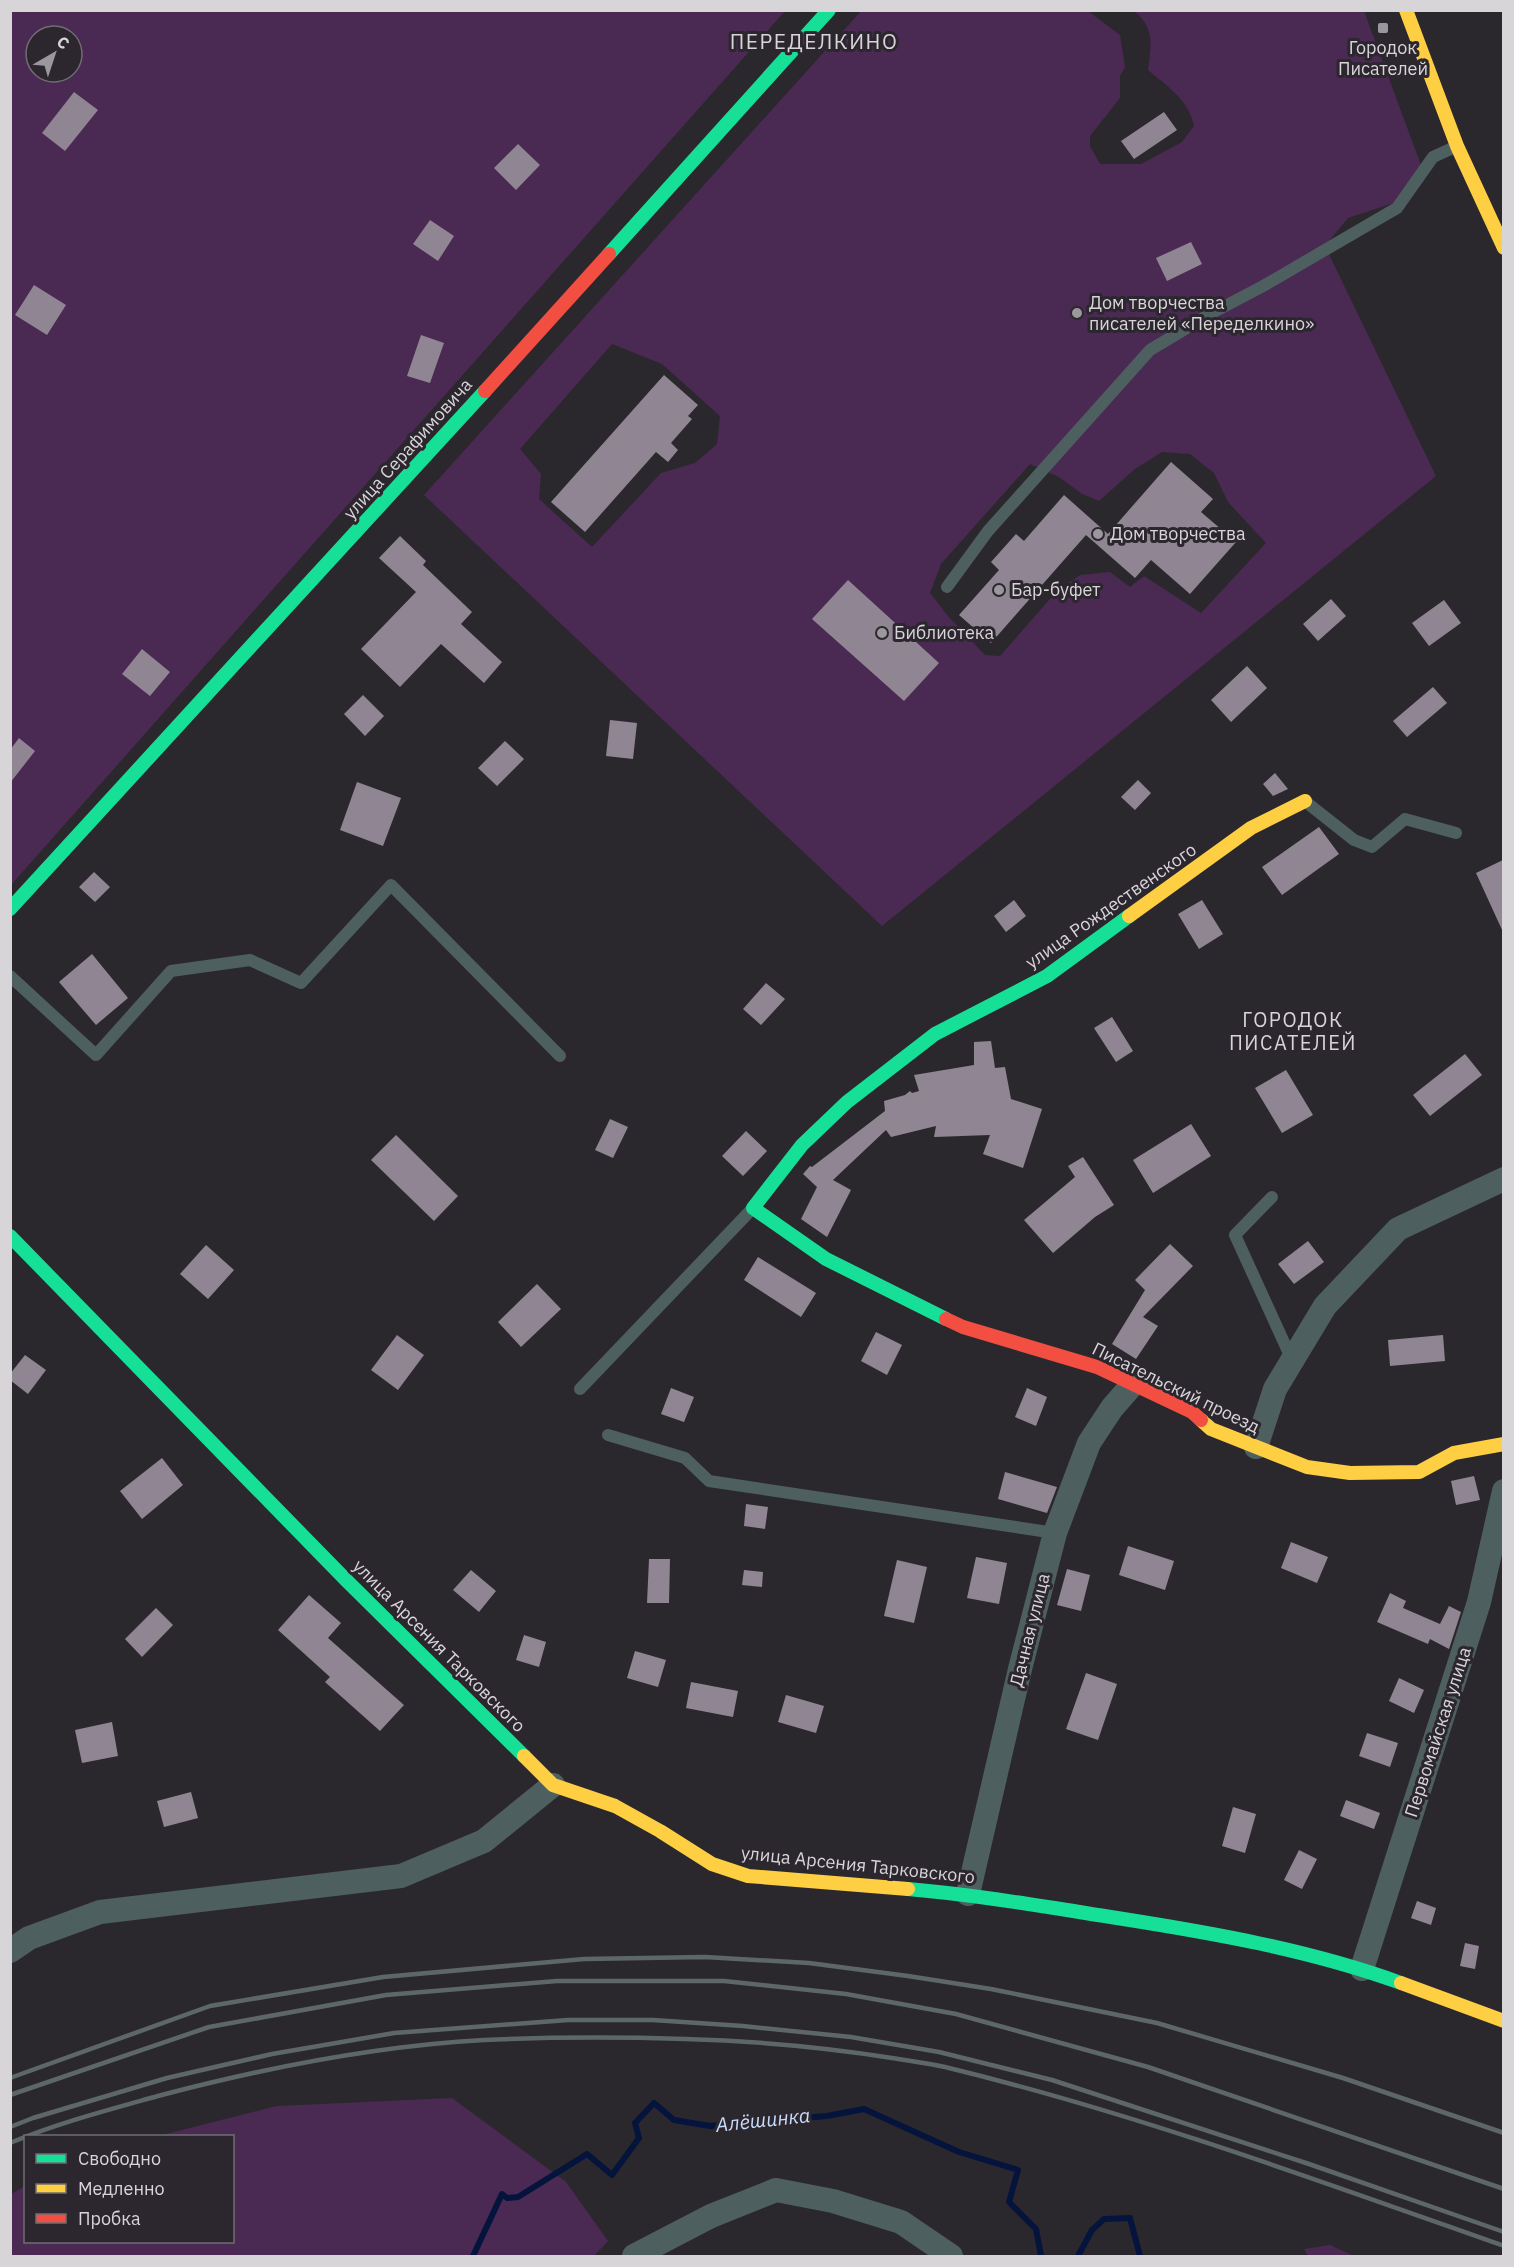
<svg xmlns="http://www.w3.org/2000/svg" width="1514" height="2267" viewBox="0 0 1514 2267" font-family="'IBM Plex Sans',sans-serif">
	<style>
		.green { fill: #4a2953; fill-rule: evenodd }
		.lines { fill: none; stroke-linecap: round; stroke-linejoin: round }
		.stream { stroke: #04143d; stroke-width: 6 }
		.building { fill: #908693 }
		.lane { stroke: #4e5f60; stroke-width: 12 }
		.street { stroke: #4e5f60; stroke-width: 24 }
		.fast { stroke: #16e098; stroke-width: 14 }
		.slow { stroke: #ffcf43; stroke-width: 14 }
		.jam { stroke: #f24e42; stroke-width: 14 }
		.rail { stroke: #5e6768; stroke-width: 4.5 }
		.poi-dot { fill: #9b989d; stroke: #2c272e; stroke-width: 2 }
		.labels { text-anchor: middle; stroke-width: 6; stroke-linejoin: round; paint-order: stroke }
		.poi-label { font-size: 18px; fill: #d8d5d9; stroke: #2c272e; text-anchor: start }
		.street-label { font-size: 18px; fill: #d8d5d9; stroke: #2c272e }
		.neighbourhood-label { font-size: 20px; letter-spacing: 1.5px; fill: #d8d5d9; stroke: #2c272e }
		.water-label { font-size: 20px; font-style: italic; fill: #c8dcfb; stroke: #2c272e }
		.quarter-label { font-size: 21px; letter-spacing: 1.5px; fill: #d8d5d9; stroke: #2c272e }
	</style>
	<rect width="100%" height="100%" fill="#2b282d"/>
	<path class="green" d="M11,11H785L11,885ZM36,36H72V72H36Z
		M861,11H1088L1120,35L1125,67L1120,76V98L1090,136V146L1100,164H1141L1182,142L1194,126C1189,100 1167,86 1148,70C1151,46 1155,27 1134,11H1364L1425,176L1406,199L1348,218L1325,246L1436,476L882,926L424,495ZM612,344L662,364L720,416L717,444L695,463L661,473L592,547L539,499L541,474L520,449ZM1162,452L1190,454L1214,473L1228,502L1266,543L1201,613L1144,576L1130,587L1110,572L1080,575L1056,592L1000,656L985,655L948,616L930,593L941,564L1030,464L1059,477L1082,494L1099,501L1135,469Z
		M452,2098L566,2182L608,2241L594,2256H11V2194L25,2186L26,2242H232V2136H158L277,2106Z
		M1330,2245L1354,2256H1308L1304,2249Z"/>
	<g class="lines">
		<path class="stream" d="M473,2256L502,2194L507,2198L518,2197L587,2154L612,2175L639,2138L635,2123L654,2103L674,2120L710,2126L827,2116L864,2109L959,2152L1018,2170L1009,2202L1036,2229L1041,2256
			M1078,2256L1092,2230L1104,2219L1130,2218L1140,2256"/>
	</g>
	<path class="building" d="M74,92L98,110L65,151L42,133Z
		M1164,112L1177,130L1134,159L1121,141Z
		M518,144L540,165L516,190L494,168Z
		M430,220L454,236L438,261L413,244Z
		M1191,242L1202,264L1167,281L1156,258Z
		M34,285L66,305L47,335L15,315Z
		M421,335L444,343L430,383L407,376Z
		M664,375L698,405L688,416L692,419L671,443L678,450L668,462L656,452L585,532L551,502Z
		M1171,462L1213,499L1201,512L1236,542L1190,594L1151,560L1135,578L1086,535L991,643L959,615L999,570L991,562L1016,534L1024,541L1064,495L1108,534Z
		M400,536L426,561L423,565L472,612L461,624L502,662L484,683L441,644L400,687L361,649L416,592L379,558Z
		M848,580L939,663L904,701L812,619Z
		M1331,599L1346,616L1318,641L1303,624Z
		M1444,600L1461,623L1429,646L1412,623Z
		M142,649L170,672L150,696L122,674Z
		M1247,666L1267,688L1231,722L1211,700Z
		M1433,687L1447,703L1407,737L1393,721Z
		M363,695L384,716L365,736L344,714Z
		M610,720L637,723L633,759L606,756Z
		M19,738L35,751L10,783V750Z
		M505,741L524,759L497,786L478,768Z
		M1275,773L1288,789L1273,796L1263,784Z
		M1138,780L1151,793L1135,810L1121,797Z
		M357,782L401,798L383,846L340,830Z
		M1319,827L1339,854L1282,895L1262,867Z
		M1503,860V932L1476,873Z
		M94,872L110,887L95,902L79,887Z
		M1014,900L1026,916L1006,932L994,916Z
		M1202,900L1223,934L1199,949L1178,914Z
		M92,954L128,998L96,1025L59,982Z
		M766,983L785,999L761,1025L743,1009Z
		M1112,1017L1133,1051L1116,1062L1094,1028Z
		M991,1041L995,1068L1005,1067L1011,1099L1042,1109L1023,1168L983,1154L990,1135L934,1137L936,1126L891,1137L886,1130L833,1180L851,1190L827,1237L801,1219L817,1187L803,1174L810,1166L812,1167L885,1111L884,1101L905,1095L910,1091L912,1093L919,1091L914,1075L974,1065V1042Z
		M1465,1054L1482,1075L1430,1116L1413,1095Z
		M1286,1070L1313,1115L1282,1133L1255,1088Z
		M610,1119L628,1127L613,1158L595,1150Z
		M1191,1124L1211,1156L1153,1193L1133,1160Z
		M746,1131L767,1151L743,1176L722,1156Z
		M396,1135L458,1196L434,1221L371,1160Z
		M1083,1157L1114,1205L1095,1217L1053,1253L1024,1220L1075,1177L1068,1166Z
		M1308,1241L1324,1262L1294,1284L1278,1264Z
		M1170,1244L1193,1266L1143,1317L1158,1326L1136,1359L1112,1344L1145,1290L1135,1280Z
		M206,1245L234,1270L208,1299L180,1274Z
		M758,1257L816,1293L801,1317L744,1280Z
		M537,1284L561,1309L521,1347L498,1322Z
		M876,1332L902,1345L887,1375L861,1361Z
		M397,1335L424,1355L398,1390L371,1370Z
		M1443,1335L1445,1361L1390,1366L1388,1340Z
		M25,1355L46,1370L28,1394L10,1380V1374Z
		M671,1388L694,1397L684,1422L661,1414Z
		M1027,1388L1047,1397L1036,1426L1015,1417Z
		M162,1458L183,1485L142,1519L120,1491Z
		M1005,1472L1057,1487L1047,1513L998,1499Z
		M1474,1476L1480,1500L1456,1505L1451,1481Z
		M746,1504L768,1507L765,1529L744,1526Z
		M1291,1542L1328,1557L1317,1583L1281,1568Z
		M1128,1546L1174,1561L1165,1590L1119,1575Z
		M976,1557L1007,1563L999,1604L967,1598Z
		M649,1559H670L669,1603H647Z
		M897,1560L927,1567L914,1623L884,1616Z
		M1067,1569L1090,1575L1081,1611L1057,1605Z
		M471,1570L496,1591L479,1612L453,1590Z
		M744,1570L763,1572L762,1587L742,1585Z
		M1390,1593L1406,1601L1403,1608L1440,1624L1449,1606L1461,1612L1449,1649L1430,1639L1428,1644L1377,1622Z
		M309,1595L341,1623L328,1638L404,1705L380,1731L325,1682L330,1677L278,1630Z
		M156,1608L173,1625L142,1657L125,1639Z
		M524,1635L546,1642L539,1667L516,1660Z
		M635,1651L666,1660L658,1687L627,1678Z
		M1086,1673L1117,1684L1098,1740L1066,1729Z
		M1399,1678L1424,1690L1414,1713L1389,1701Z
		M691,1682L738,1691L733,1717L686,1708Z
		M786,1695L824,1706L816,1733L778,1722Z
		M112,1722L118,1756L82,1763L75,1730Z
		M1367,1733L1398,1743L1390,1767L1359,1756Z
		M191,1792L198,1818L164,1827L157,1801Z
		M1346,1800L1380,1813L1374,1829L1340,1816Z
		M1233,1807L1256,1814L1245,1853L1222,1846Z
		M1299,1850L1317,1859L1302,1889L1284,1880Z
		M1417,1901L1436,1908L1431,1925L1411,1918Z
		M1465,1943L1479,1946L1475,1969L1460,1966Z"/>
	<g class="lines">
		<path class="lane" d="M947,587L988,531L1150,350L1210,314L1265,285L1397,208L1433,157L1457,146
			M1306,802L1354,840L1372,847L1405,819L1456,833
			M10,976L96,1055L171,971L250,960L301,983L391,885L560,1056
			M1272,1197L1235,1235L1292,1360
			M580,1389L752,1209
			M608,1435L685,1458L709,1481L1055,1533"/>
		<path class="street" d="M1256,1447L1275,1389L1325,1306L1398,1229L1504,1179
			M968,1894L1020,1669L1055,1533L1089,1443L1112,1408L1133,1384
			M10,1951L29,1938L100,1912L401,1876L484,1841L553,1785
			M1362,1969L1479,1602L1504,1491
			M634,2256L711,2216L776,2190L833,2201L901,2222L951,2256"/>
		<path class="fast" d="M609,254L829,10
			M10,909L485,391
			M10,1236L346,1580L524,1756
			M946,1319L826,1259L753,1208L802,1145L847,1102L935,1034L1047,976L1129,916
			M908,1889C978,1895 1047,1907 1117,1918C1213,1933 1310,1950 1401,1983"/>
		<path class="slow" d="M1406,10L1457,146L1504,248
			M1129,916L1251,828L1305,801
			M1201,1420L1211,1429L1307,1467L1350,1473L1419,1472L1454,1453L1504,1444
			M524,1756L553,1785L615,1806L660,1831L712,1864L748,1876L908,1889
			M1401,1983L1504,2021"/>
		<path class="jam" d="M485,391L609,254
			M946,1319L963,1327L1097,1367L1192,1412L1201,1420"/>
		<path class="rail" d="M10,2078L210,2006L383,1977L584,1959L705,1957L809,1963L908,1976L991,1989L1157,2023L1343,2078L1504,2133
			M10,2095L209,2027L386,1995L557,1981H724L846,1994L956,2014L1148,2067L1504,2189
			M10,2127L33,2118L167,2078L272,2054L394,2033L568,2020H653L743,2026L851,2037L939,2052L1052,2080L1309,2164L1504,2232
			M10,2143C58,2123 108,2110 158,2096C264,2068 374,2046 484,2040C551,2037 618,2037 685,2039C754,2041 823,2047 892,2058C909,2061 928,2063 945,2067C1135,2113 1320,2181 1504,2246"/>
	</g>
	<g class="poi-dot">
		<rect x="1377" y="22" width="12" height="12" rx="3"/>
		<circle cx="1077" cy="313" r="6"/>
		<circle cx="1098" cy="534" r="6"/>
		<circle cx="999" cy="590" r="6"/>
		<circle cx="882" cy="633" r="6"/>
	</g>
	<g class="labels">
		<g class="poi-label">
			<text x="1383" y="54" text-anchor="middle">Городок<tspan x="1383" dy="21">Писателей</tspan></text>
			<text x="1089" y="309">Дом творчества<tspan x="1089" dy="21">писателей «Переделкино»</tspan></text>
			<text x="1110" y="540">Дом творчества</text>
			<text x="1011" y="596">Бар-буфет</text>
			<text x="894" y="639">Библиотека</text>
		</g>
		<g class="street-label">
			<text transform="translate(408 449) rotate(-48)" y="6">улица Серафимовича</text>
			<text transform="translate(1111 906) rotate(-35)" y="6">улица Рождественского</text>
			<text transform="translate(1176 1388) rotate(26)" y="6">Писательский проезд</text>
			<text transform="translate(1030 1630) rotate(-76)" y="6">Дачная улица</text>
			<text transform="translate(439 1646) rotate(45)" y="6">улица Арсения Тарковского</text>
			<text transform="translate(1438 1732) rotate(-72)" y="6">Первомайская улица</text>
			<text transform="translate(858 1865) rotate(6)" y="6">улица Арсения Тарковского</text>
		</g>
		<g class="neighbourhood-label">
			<text x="1293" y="1027">ГОРОДОК<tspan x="1293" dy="23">ПИСАТЕЛЕЙ</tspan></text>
		</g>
		<g class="water-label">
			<text transform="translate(763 2120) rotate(-6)" y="7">Алёшинка</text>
		</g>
		<g class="quarter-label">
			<text x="814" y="49">ПЕРЕДЕЛКИНО</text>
		</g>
	</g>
	<rect width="1514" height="2267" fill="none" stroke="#d8d5d9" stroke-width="24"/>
	<rect x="24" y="2135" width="210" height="108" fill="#2c272e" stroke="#716d72" stroke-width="1.5"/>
	<rect x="36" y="2154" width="30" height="9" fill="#16e098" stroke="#716d72" stroke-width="1.5"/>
	<text x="78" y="2165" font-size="18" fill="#d8d5d9">Свободно</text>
	<rect x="36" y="2184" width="30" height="9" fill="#ffcf43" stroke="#716d72" stroke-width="1.5"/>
	<text x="78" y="2195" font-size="18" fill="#d8d5d9">Медленно</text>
	<rect x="36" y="2214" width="30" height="9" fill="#f24e42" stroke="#716d72" stroke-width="1.5"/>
	<text x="78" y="2225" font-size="18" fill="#d8d5d9">Пробка</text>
	<g transform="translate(54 54) rotate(39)"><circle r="28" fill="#2c272e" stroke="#716d72" stroke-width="1.5"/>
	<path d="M0-4.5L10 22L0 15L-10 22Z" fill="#9b989d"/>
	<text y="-9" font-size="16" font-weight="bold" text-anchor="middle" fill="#d8d5d9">С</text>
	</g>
</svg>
